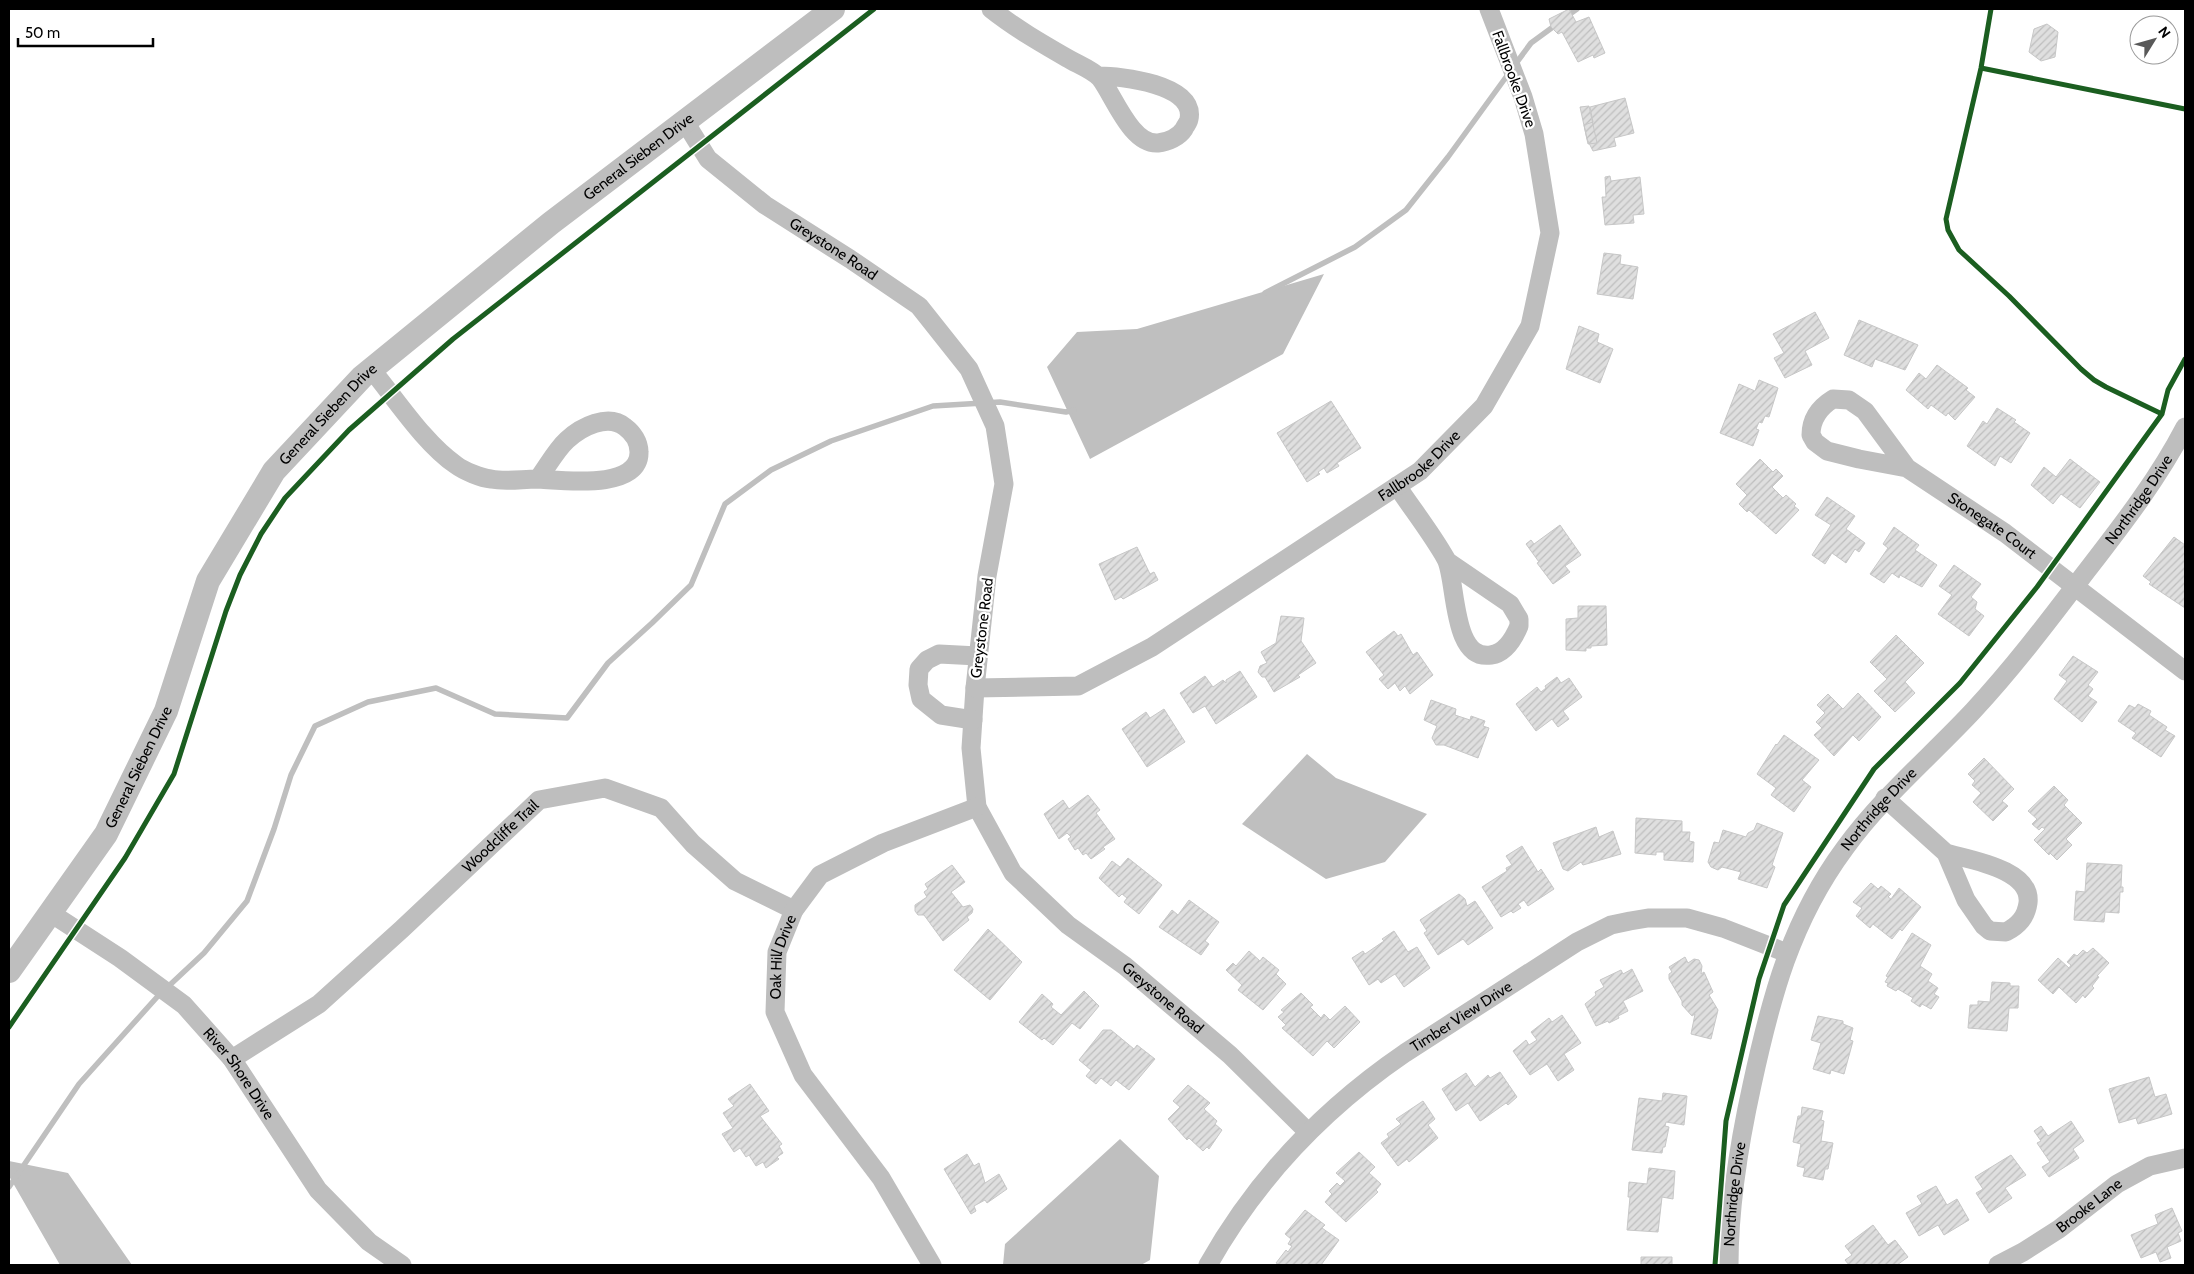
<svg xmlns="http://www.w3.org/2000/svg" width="2194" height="1274" viewBox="0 0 2194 1274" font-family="Cabin,sans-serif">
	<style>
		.water { fill: #bfbfbf }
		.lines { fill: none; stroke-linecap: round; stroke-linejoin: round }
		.stream { stroke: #bfbfbf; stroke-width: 5.5 }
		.building { fill: url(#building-hatch); stroke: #c7c7c7 }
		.minor { stroke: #bebebe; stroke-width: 19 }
		.tertiary { stroke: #bebebe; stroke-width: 24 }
		.cycleway-casing { stroke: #fff; stroke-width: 8 }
		.cycleway { stroke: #1b5e20; stroke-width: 5 }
		.labels { text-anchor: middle; stroke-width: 4.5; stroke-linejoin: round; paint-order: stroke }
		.street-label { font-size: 15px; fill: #000; stroke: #fff }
	</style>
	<defs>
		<pattern id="building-hatch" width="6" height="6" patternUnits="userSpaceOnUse" patternTransform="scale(1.25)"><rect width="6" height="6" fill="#dfdfdf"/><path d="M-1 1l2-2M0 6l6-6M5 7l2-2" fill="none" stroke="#bebebe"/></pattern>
	</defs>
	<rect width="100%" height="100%" fill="#fff"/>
	<path class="water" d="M1324,274L1283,354L1090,459L1047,367L1077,332L1137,329Z
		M1307,754L1336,778L1427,814L1385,862L1326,879L1242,824Z
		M1120,1139L1159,1176L1150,1260L1141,1265H1003L1005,1244Z
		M9,1161L68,1173L132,1265H60L9,1176Z"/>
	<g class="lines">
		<path class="stream" d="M1567,16L1577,9
			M1514,66L1531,43L1557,24
			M1265,293L1355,247L1406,210L1448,157L1509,73
			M9,1187L79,1084L158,996L204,953L247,901L274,829L291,775L315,726L368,702L436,688L495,714L567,718L608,663L652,623L691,585L725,504L771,470L831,441L933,406L1000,402L1066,412L1074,410"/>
	</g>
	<path class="building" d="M1569,9L1576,22L1589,17L1605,53L1594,58L1593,55L1578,62L1562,32L1558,34L1551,27L1549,19Z
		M2047,24L2058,32L2055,57L2041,61L2029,52L2034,29Z
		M1625,98L1634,133L1614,138L1616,146L1593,151L1587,139L1584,125L1593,122L1590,107Z
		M1589,106L1597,143L1588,144L1580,107Z
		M1610,176L1611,181L1640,177L1644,214L1633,215L1634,223L1605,225L1602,197H1606L1605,177Z
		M1604,253L1621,255L1620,264L1638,267L1633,299L1597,294Z
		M1815,312L1829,338L1805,351L1812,365L1785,378L1774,358L1784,353L1773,334Z
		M1859,320L1918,345L1905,370L1875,359L1872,367L1844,355Z
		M1579,326L1599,334L1597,342L1613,349L1600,383L1566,369Z
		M1937,365L1968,388L1966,390L1975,397L1955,420L1948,413L1946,416L1931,405L1928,409L1906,390L1919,373L1926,379Z
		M1759,380L1778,388L1769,417L1765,416L1762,423L1759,422L1756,429L1759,430L1753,446L1720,433L1739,384L1755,391Z
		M1331,401L1361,448L1337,463L1339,466L1327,473L1324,468L1318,472L1320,474L1307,482L1277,433Z
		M1997,408L2016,420L2014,422L2030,433L2011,463L2000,456L1995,466L1967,446L1983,421L1987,424Z
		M1760,459L1773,472L1776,469L1783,476L1772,487L1783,498L1786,495L1796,504L1794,506L1799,510L1776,534L1749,510L1747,512L1739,504L1747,495L1736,484Z
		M2070,459L2100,482L2080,508L2061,494L2053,504L2031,485L2044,467L2056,477Z
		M1827,497L1855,516L1846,529L1865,543L1859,552L1855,549L1846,563L1832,553L1825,564L1812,555L1831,525L1815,515Z
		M1560,525L1581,555L1565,566L1570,572L1553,584L1537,563L1539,562L1526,544L1531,540L1534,544Z
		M1894,527L1919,545L1915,550L1937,565L1922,587L1900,575L1899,578L1892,573L1884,583L1870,574L1888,548L1883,544Z
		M2174,537L2185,545V608L2149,584L2151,582L2143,576Z
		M1137,547L1150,574L1154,572L1158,580L1123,599L1121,597L1115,600L1099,564Z
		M1954,565L1981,584L1971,597L1977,602L1975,609L1984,616L1969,636L1938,614L1952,595L1939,586Z
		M1578,606H1606L1607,645L1591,646V648H1586V651L1566,650V619L1578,618Z
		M1281,616L1304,618L1301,641L1316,663L1298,675L1300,677L1274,692L1265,677H1262L1258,672L1260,666L1267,663L1261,652L1276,643Z
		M1394,631L1398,636L1401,634L1413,655L1417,652L1433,675L1410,694L1405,686L1400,691L1395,683L1388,689L1379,679L1384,675L1366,652Z
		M1896,635L1924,663L1905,682L1915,693L1895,712L1874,691L1887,679L1870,662Z
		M2073,656L2098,672L2088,685L2093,689L2088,696L2097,702L2082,722L2054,699L2067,681L2059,675Z
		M1240,671L1257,697L1216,724L1205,706L1193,713L1180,693L1205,676L1213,687L1223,680L1226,683V680Z
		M1557,677L1561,683L1569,678L1582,697L1563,711L1569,719L1558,727L1552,719L1536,731L1516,704L1537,687L1541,692L1546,688L1545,686Z
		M1858,693L1881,717L1859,741L1853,735L1834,756L1814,735L1822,728L1816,722L1825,713L1817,705L1828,694L1843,709Z
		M1431,700L1456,709L1455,715L1470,720L1471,716L1485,721L1483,726L1489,728L1478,758L1444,745H1436L1432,738L1437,726L1424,720Z
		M2138,704L2151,711L2149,715L2167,727L2165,730L2175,736L2161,757L2132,738L2136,733L2118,721L2129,705L2135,708Z
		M1164,709L1185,742L1147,767L1122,729L1146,712L1150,718Z
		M1784,735L1819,760L1802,780L1811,787L1794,812L1771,795L1776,788L1757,774L1776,744L1777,745Z
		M1984,758L2014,789L2002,801L2008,806L1993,821L1973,802L1981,793L1972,785L1975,781L1968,774Z
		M2054,786L2068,800L2064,805L2082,823L2066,839L2072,845L2057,860L2050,853L2049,855L2034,840L2045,829L2042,827L2039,830L2032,824L2037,819L2028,811Z
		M1088,795L1100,810L1096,813L1115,839L1103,847L1105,849L1091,859L1086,853L1083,855L1078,848L1075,850L1068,839L1071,837L1067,833L1059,839L1044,814L1063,800L1069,809Z
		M1636,818L1682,821V832H1690L1689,841L1694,842L1693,862L1664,860V852H1656V855L1635,853Z
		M1757,823L1783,833L1772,865L1775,867L1767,888L1738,879L1741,872L1722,867L1718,870L1711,867L1708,862L1714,842L1719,843L1723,830L1746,837L1748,833L1754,830Z
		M1596,827L1599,837L1613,831L1621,854L1583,865L1581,862L1568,871L1563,869L1553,843Z
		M1522,846L1538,872L1541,869L1554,889L1528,906L1524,900L1518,904L1521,908L1513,913L1511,911L1501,917L1482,887L1507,871L1506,868L1512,865L1506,856Z
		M1128,858L1162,885L1139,914L1124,902L1127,898L1122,894L1119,897L1099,878L1112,861L1120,867Z
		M2087,863L2122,865L2121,887H2123V892H2120L2119,913L2105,912L2104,922L2074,920L2076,891L2085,892Z
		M952,865L965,882L951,892L963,907L970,905L973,909L972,913L967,917L969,920L943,941L924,915H918L915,911V905L927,897L924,892L928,889L925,884Z
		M1871,883L1878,889L1881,886L1891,894L1888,897L1891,899L1899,888L1921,907L1902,931L1900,929L1892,939L1873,924L1870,928L1856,916L1862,908L1853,902Z
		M1459,894L1465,899L1467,906L1475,901L1493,928L1468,945L1463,939L1438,955L1424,933L1427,931L1420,920Z
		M1189,900L1219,922L1205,941L1209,944L1201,955L1159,927L1172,910L1178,915Z
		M988,929L1022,962L990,1000L954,970Z
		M1394,931L1408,952L1417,947L1430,968L1404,987L1395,974L1381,983L1378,979L1369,985L1352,958L1363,951L1365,954L1384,941L1382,939Z
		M1912,933L1931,945L1920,966L1932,974L1928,981L1938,988L1934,994L1939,997L1931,1009L1922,1004L1920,1007L1911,1001L1913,998L1898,989L1896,991L1887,986L1888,983L1885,982L1888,977L1886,976Z
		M2093,948L2109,963L2097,976L2099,977L2092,986L2094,988L2085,998L2083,995L2076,1003L2059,987L2053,994L2038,980L2058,958L2069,968L2071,965L2067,962L2074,954L2077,956L2083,950L2087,953Z
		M1249,951L1260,961L1263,957L1279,970L1276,974L1286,984L1263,1010L1238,990L1242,985L1226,970L1233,963L1236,966Z
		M1685,957L1688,963L1694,959L1699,960L1702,966L1701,974L1704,972L1713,992L1709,995L1718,1010L1711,1039L1691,1034L1695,1014L1692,1016L1682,1005V1001L1669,979V974L1672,972L1669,967Z
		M1632,969L1643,991L1623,1001L1628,1011L1618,1016L1619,1018L1609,1023L1608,1021L1596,1026L1585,1004L1596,995L1595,992L1604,987L1600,980L1621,970L1623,974Z
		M1992,982L2010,983V986H2019L2018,1008H2009L2007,1031L1968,1028L1970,1005H1978V1001L1990,1002Z
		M1084,991L1099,1006L1080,1029L1072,1023L1053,1045L1044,1038L1042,1040L1019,1022L1042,994L1053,1004L1051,1007L1061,1015Z
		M1301,993L1313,1005L1310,1007L1321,1018L1324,1014L1330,1020L1345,1006L1360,1022L1334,1048L1327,1041L1313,1056L1282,1028L1286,1025L1278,1017L1284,1012L1281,1010Z
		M1562,1015L1581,1043L1564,1054L1574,1070L1558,1081L1547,1064L1530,1075L1513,1051L1526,1040L1529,1045L1537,1040L1531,1032L1549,1018L1552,1022Z
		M1818,1016L1843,1021V1024L1853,1028L1850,1040L1853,1041L1844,1074L1831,1070L1830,1074L1813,1069L1821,1043L1811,1040Z
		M1103,1030H1111L1134,1049L1137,1045L1155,1059L1129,1090L1116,1080L1111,1086L1101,1078L1096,1084L1086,1076L1091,1070L1079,1060Z
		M1500,1072L1517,1097L1508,1105L1506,1103L1482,1120L1480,1121L1468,1103L1456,1111L1442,1089L1466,1073L1475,1087L1488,1075L1490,1078Z
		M2149,1077L2155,1097L2166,1094L2172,1114L2138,1124L2136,1118L2119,1123L2109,1089Z
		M750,1084L769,1111L760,1116L782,1144L779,1146L783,1153L777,1157L779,1159L766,1168L763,1162L756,1166L749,1155L746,1157L740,1148L734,1152L722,1134L733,1128L723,1113L734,1106L728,1099Z
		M1188,1085L1210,1103L1204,1109L1217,1121L1215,1124L1222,1130L1209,1149L1207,1147L1203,1151L1189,1138L1187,1140L1168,1119L1180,1107L1173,1101Z
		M1663,1093L1687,1096L1684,1125L1666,1122L1665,1126L1669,1127L1665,1147H1663L1662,1153L1632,1150L1639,1098L1662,1101Z
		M1423,1101L1435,1119L1428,1125L1438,1138L1409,1162L1407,1159L1398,1166L1381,1143L1389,1137L1387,1134L1401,1124L1396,1119Z
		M1802,1107L1823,1111L1821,1120L1824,1121L1821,1141L1833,1143L1828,1169H1825L1823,1180L1803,1176L1805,1168L1797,1166L1801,1144L1793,1142L1798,1116H1801Z
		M2071,1121L2084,1141L2073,1149L2079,1158L2049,1177L2042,1167L2050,1162L2037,1143L2041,1141L2034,1131L2041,1126L2048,1136Z
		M1359,1152L1375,1167L1369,1173L1381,1184L1376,1190L1378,1192L1346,1222L1325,1202L1332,1194L1329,1191L1337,1183L1340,1186L1345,1181L1336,1173Z
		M967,1154L974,1166L979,1163L985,1183L999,1174L1007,1189L987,1203L985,1200L974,1206L976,1211L971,1214L944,1169Z
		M2011,1155L2026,1175L2005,1188L2012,1198L1989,1213L1976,1193L1983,1189L1975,1177Z
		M1649,1168L1675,1171L1673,1199L1662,1197L1658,1232L1627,1230L1630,1197H1628L1629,1182L1647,1184Z
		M1936,1186L1947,1205L1957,1199L1969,1220L1944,1235L1938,1225L1919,1236L1906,1213L1922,1204L1917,1196Z
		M2172,1208L2182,1231L2178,1233L2181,1241L2167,1247L2171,1258L2160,1262L2156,1252L2141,1258L2131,1235L2158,1224L2155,1215Z
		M1305,1210L1325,1225L1322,1228L1339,1240L1321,1265H1280L1276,1263L1286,1250L1288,1252L1292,1246L1288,1244L1291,1239L1285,1234Z
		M1873,1225L1888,1245L1895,1240L1908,1257L1897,1265H1849L1845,1260L1852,1255L1845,1246Z
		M1641,1257H1672V1265H1641Z"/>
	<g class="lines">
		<g class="minor">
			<path d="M991,9C1015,28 1041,43 1067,58C1077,64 1093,70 1100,78C1114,96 1131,145 1158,143C1168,142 1179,137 1184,129C1185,126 1189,122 1189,119C1196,84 1120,76 1099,76"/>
			<path id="s1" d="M685,122L708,159L765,205L850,259L919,306L969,369L995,426L1004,484L987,576L975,688L971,748L977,807L1013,873L1068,925L1125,966L1230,1055L1308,1132"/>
			<path d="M371,369C396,399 424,443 456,465C464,471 481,478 491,479C506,482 522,479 537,479C561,480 640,491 639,452C639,442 633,433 625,427C608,413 581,427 567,440C556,450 547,467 538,479"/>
			<path id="s2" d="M1907,468L1865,411L1849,400L1833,399C1820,407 1811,419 1811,435L1815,442L1827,451L1859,459L1907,468L2005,533L2185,671"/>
			<path d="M1397,486C1413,510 1432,534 1446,559C1457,580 1451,661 1491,655C1506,653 1514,638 1519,626V619L1510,604L1447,561"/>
			<path id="s3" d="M975,688L1078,686L1152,647L1420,471L1484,406L1530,326L1550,233L1534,134L1523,97L1489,9"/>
			<path d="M973,720L941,715L921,699L918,685L919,669L927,660L939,654L978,656"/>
			<path d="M1885,798L1946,853L1966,900L1984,926L1990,931L2006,932C2019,925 2026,917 2028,903C2032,869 1970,860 1946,853"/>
			<path id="s4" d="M49,912L120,958L184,1005L232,1059L318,1190L369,1242L402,1265"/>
			<path id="s5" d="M232,1059L319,1004L402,929L539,800L605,788L661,808L693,844L735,881L794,910"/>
			<path id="s6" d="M932,1265L881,1178L803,1075L775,1012L777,952L794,910L820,875L883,843L977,807"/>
			<path id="s7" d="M1208,1265C1257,1178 1323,1109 1405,1053L1577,942L1611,925L1630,921L1648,918H1687L1723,928L1787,953"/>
			<path id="s8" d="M1729,1265C1729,1204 1739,1144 1752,1085C1771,997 1791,921 1845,848C1882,797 1930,757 1973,711C2012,669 2047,623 2082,577C2119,529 2157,481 2185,427"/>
			<path id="s9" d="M1998,1265L2023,1252L2059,1229L2117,1184L2150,1166L2185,1158"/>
		</g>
		<path class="tertiary" id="s10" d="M9,971L106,834L166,711L208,581L274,471L362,377L551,223L833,9"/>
		<g class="cycleway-casing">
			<path id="cycleway" d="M1991,9L1981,68L1946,219L1948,230L1959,250L2009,296L2081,369L2094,380L2106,387L2162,414
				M1981,68L2185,109
				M9,1027L125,858L174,774L226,611L240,575L261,534L285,498L349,430L453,339L874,9
				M1715,1265L1726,1121L1759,979L1784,905L1874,769L1960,683L2037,587L2162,414L2168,390L2185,359"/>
		</g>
		<use href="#cycleway" class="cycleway"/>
	</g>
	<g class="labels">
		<g class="street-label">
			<text transform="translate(1514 79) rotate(70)" y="5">Fallbrooke Drive</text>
			<text dy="5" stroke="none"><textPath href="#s10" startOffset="1052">General Sieben Drive</textPath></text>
			<text dy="5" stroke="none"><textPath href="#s1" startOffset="198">Greystone Road</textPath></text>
			<text dy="5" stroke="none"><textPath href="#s10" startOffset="648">General Sieben Drive</textPath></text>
			<text dy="5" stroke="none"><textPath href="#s3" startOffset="510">Fallbrooke Drive</textPath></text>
			<text dy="5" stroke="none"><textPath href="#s8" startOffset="895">Northridge Drive</textPath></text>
			<text dy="5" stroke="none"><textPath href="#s2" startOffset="358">Stonegate Court</textPath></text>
			<text transform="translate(982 628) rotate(-83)" y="5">Greystone Road</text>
			<text dy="5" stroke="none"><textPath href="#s10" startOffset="242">General Sieben Drive</textPath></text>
			<text dy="5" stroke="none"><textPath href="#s8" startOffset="490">Northridge Drive</textPath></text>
			<text dy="5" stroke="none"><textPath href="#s5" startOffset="350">Woodcliffe Trail</textPath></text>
			<text dy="5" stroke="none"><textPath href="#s6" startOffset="355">Oak Hill Drive</textPath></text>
			<text dy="5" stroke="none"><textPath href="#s1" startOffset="1099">Greystone Road</textPath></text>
			<text dy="5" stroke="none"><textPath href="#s7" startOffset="359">Timber View Drive</textPath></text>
			<text dy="5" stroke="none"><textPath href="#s4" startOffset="252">River Shore Drive</textPath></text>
			<text dy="5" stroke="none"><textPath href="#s8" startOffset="71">Northridge Drive</textPath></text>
			<text dy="5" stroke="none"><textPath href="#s9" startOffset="109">Brooke Lane</textPath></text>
		</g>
	</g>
	<rect width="2194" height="1274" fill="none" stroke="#000000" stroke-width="20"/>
	<g transform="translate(2154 40) rotate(53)"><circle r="24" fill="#ffffff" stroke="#999999"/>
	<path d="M0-4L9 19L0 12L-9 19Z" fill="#595959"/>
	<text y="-8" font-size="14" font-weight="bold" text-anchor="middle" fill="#000000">N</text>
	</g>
	<path d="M18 38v8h135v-8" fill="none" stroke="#000000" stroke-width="2.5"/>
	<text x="25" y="38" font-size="15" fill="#000000" stroke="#ffffff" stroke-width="4" paint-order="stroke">50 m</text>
</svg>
